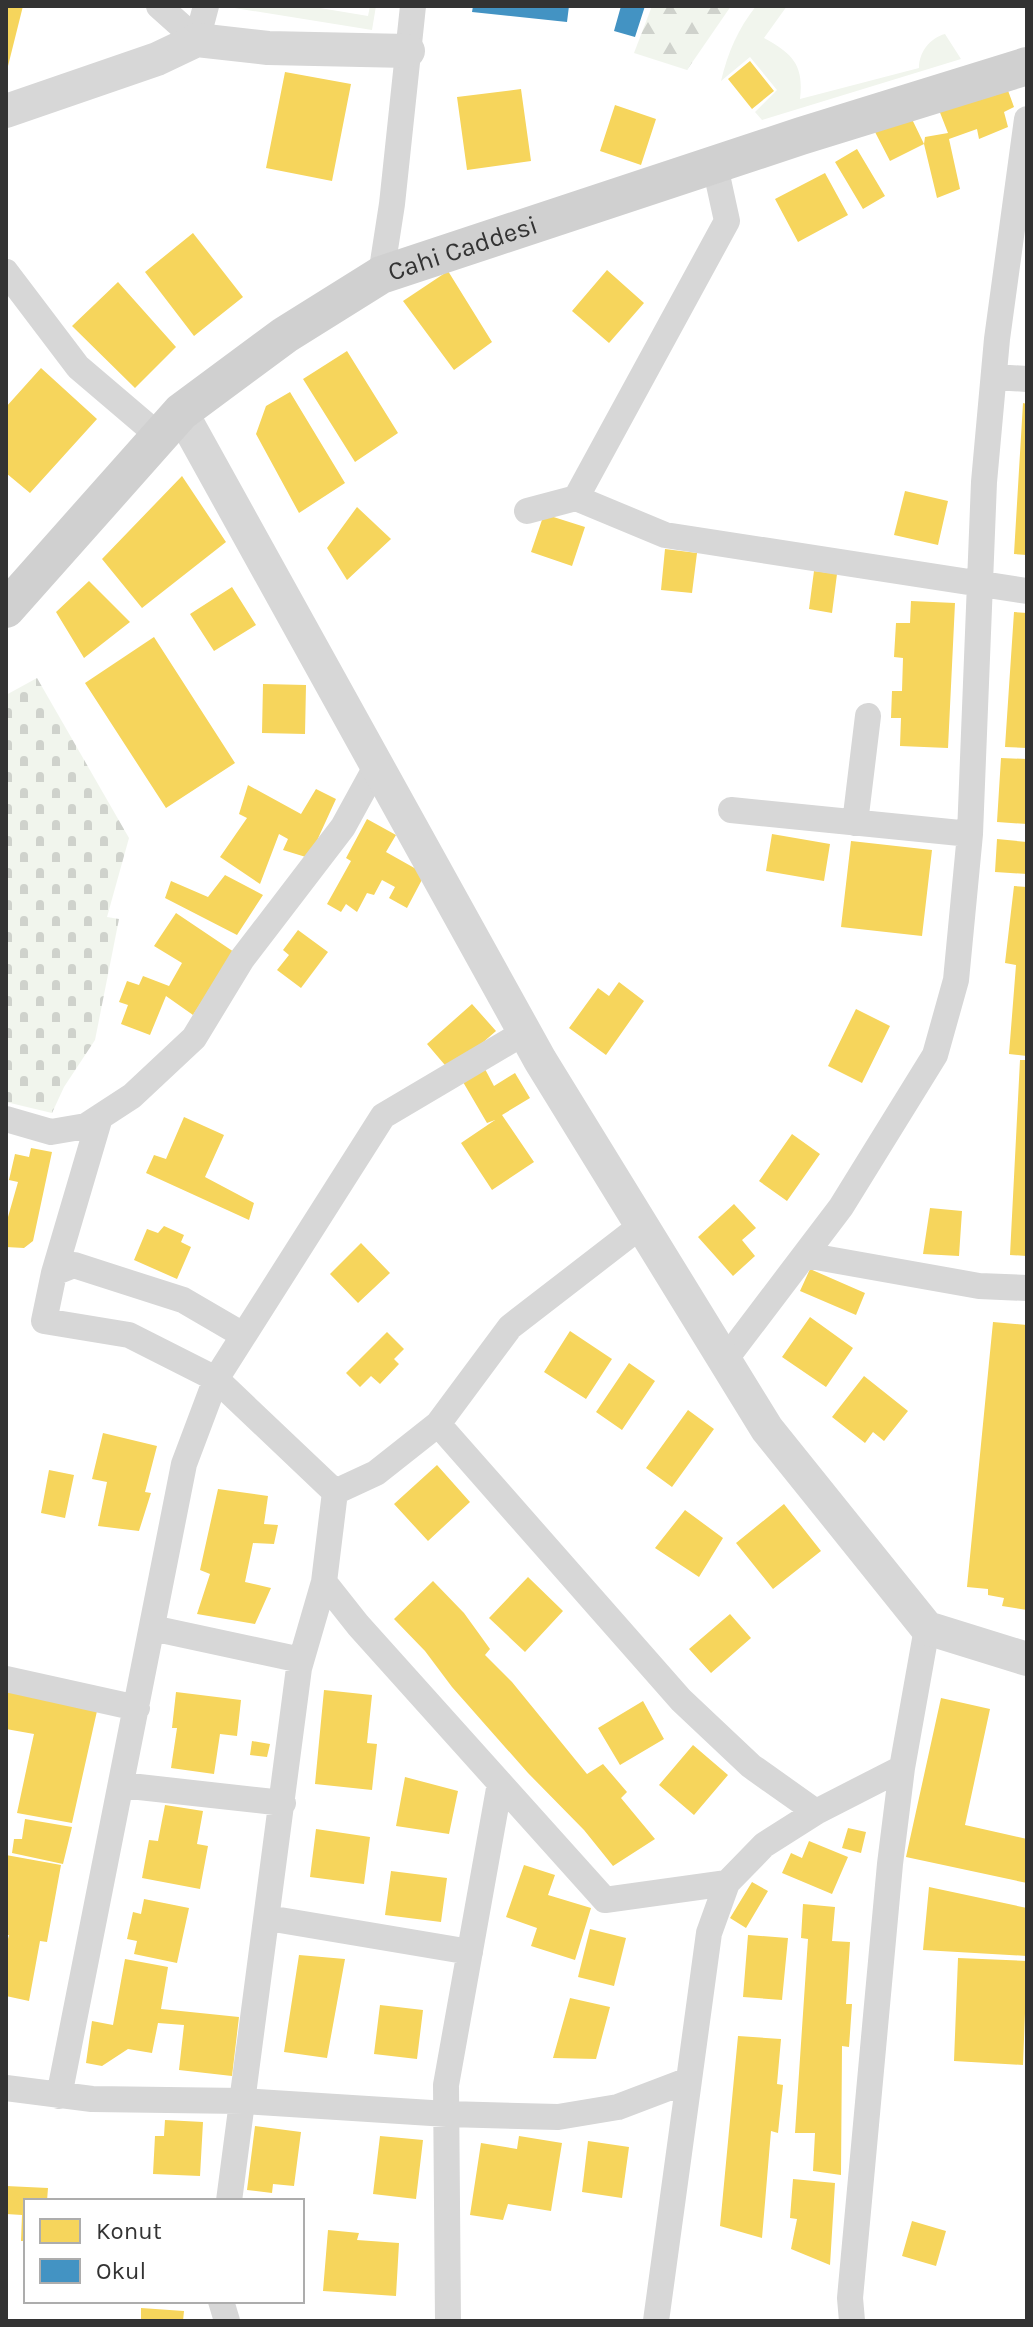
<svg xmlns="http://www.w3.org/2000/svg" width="1033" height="2327" viewBox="0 0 1033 2327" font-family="Karla,sans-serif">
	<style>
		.green { fill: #f1f5ed }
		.forest { fill: url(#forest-firs) }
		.cemetery { fill: url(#cemetery-stones) }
		.homes { fill: #f6d55c }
		.schools { fill: #4393c3 }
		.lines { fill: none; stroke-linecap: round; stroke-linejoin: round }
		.minor { stroke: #d7d7d7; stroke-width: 26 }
		.tertiary { stroke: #d7d7d7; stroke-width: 34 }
		.secondary { stroke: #d0d0d0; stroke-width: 38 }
		.labels { text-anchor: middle; stroke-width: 8; stroke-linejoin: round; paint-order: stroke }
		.street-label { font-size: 26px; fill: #333; stroke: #fff }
	</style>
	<defs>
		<pattern id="forest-firs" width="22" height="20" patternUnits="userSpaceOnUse" patternTransform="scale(2)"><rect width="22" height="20" fill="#f1f5ed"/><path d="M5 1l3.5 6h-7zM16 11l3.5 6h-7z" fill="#cfd2cc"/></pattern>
		<pattern id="cemetery-stones" width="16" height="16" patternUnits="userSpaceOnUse" patternTransform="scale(2)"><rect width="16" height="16" fill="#f1f5ed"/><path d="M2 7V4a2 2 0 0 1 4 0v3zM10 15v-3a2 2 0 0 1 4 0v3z" fill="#cfd2cc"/></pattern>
	</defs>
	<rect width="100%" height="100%" fill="#fff"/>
	<path class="green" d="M222,6H308L368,16L370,6H376L372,30Z
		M756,6H787L764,38C793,54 804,65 800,99L919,68C919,52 930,38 945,34L961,59L762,120L755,112L777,90L750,57L721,81C728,52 738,29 756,6Z"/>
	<path class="forest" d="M652,6H731L687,70L634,53Z"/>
	<path class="cemetery" d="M37,678L129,838L107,917L119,919L95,1040L64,1087L52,1113L6,1102V695Z"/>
	<path class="homes" d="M6,6H23L7,70H6Z
		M750,61L774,91L752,109L728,79Z
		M285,72L351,84L332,181L266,168Z
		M1006,85L1014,107L1004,112L1008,127L979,139L977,129L949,139L960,189L937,198L924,144L925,137L948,133L939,110Z
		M521,89L531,161L467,170L457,97Z
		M615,105L656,119L641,165L600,151Z
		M910,115L924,144L890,161L875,132Z
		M857,149L885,196L863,209L835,162Z
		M825,173L848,215L798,242L775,199Z
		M193,233L243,297L194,336L145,272Z
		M607,270L644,303L609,343L572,311Z
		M448,271L492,342L454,370L403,301Z
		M118,282L176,347L135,388L72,326Z
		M347,351L398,433L355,462L303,379Z
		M41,368L97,419L30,493L6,473V407Z
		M290,392L345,483L299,513L256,434L266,406Z
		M1023,403L1027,404V555L1014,554Z
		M182,476L226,542L142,608L102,559Z
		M905,491L948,501L938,545L894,535Z
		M357,507L391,539L347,580L327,548Z
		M544,514L585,527L572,566L531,552Z
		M665,549L697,553L692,593L661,590Z
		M814,571L837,574L832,613L809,609Z
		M89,581L130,622L84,658L56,612Z
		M232,587L256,625L214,651L190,614Z
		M911,601L955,603L948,748L900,746L901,718H891L892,691H902L903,658L894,657L896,623H910Z
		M1014,612L1027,613V748L1005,747Z
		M154,637L235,763L166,808L85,683Z
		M263,684L306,685L305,734L262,733Z
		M1001,758L1027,759V824L997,822Z
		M248,785L301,814L316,789L336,799L309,858L283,850L288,839L279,834L260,884L220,857L247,818L239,814Z
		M367,819L396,835L386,852L425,874L407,908L389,898L395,887L382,880L374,895L367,893L357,912L346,904L341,912L327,904L351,861L346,858Z
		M772,834L830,844L824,881L766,871Z
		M997,839L1027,842V874L995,872Z
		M851,841L932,850L922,936L841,927Z
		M225,875L263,895L237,935L165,898L171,881L208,897Z
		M1014,886L1027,887V1056L1009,1054L1016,965L1005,963Z
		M176,913L234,952L193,1015L166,996L150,1035L121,1024L128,1005L119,1002L127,981L139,985L143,976L169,986L182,963L154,946Z
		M298,930L328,952L301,988L277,970L289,955L283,950Z
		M619,982L644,1001L606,1055L569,1028L598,988L609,996Z
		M472,1004L496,1031L450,1071L427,1044Z
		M856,1009L890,1026L862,1083L828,1066Z
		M1020,1060H1027V1256L1010,1255Z
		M485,1069L494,1086L515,1073L530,1098L502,1115L534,1162L492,1190L461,1143L495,1120L487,1123L463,1082Z
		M184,1117L224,1135L205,1177L254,1203L249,1220L146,1173L154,1155L166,1159Z
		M792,1134L820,1154L787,1201L759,1181Z
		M31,1148L52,1152L33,1241L24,1248L6,1247V1224L18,1182L9,1180L15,1154L29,1157Z
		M734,1204L756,1228L742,1240L755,1256L733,1276L698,1237Z
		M930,1208L962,1211L959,1256L923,1254Z
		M164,1226L184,1235L181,1242L191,1247L177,1279L134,1260L147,1229L158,1233Z
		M361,1243L390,1273L358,1303L330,1274Z
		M810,1269L865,1293L856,1315L800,1291Z
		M810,1317L853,1348L826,1387L782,1357Z
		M993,1322L1027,1325V1610L1002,1606L1004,1598L988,1595V1589L967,1587Z
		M570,1331L612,1359L586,1399L544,1372Z
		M387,1332L404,1349L394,1359L399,1364L380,1384L371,1376L360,1387L346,1373Z
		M629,1363L655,1381L622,1430L596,1412Z
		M864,1376L908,1411L884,1441L873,1432L865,1443L832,1417Z
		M688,1410L714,1429L672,1487L646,1468Z
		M103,1433L157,1446L145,1492L151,1493L139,1531L98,1526L107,1482L92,1479Z
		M437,1465L470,1502L428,1541L394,1504Z
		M49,1470L74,1475L65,1518L41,1513Z
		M218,1489L268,1496L264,1524L278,1525L274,1544L253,1543L245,1582L271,1588L255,1624L197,1614L210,1574L200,1570Z
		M784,1504L821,1551L773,1589L736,1543Z
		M685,1510L723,1538L699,1577L655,1548Z
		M528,1577L563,1611L525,1652L489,1618Z
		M433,1581L464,1613L490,1649L485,1655L512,1682L587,1774L603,1764L627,1792L621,1798L655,1839L613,1866L584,1830L528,1773L452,1687L425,1651L394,1619Z
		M730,1614L751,1638L711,1673L689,1649Z
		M6,1689L97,1711L72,1823L17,1813L34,1734L6,1729Z
		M324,1690L372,1695L367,1743L377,1744L372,1790L315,1784Z
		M176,1692L241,1700L237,1736L220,1734L214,1774L171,1768L177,1728H172Z
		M941,1698L990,1709L965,1825L1027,1839V1883L906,1857Z
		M643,1701L664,1739L620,1765L598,1728Z
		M252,1741L270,1744L267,1757L250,1755Z
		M693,1745L728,1775L694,1815L659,1785Z
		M405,1777L458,1791L449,1834L396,1826Z
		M165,1805L203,1811L197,1844L208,1846L200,1889L142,1878L149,1840L158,1841Z
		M25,1819L72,1827L63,1864L12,1853L14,1839H22Z
		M848,1828L866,1832L861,1853L842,1848Z
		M316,1829L370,1837L364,1884L310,1877Z
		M809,1841L848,1857L832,1894L782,1873L791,1853L802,1858Z
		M6,1855L61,1865L47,1942L40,1941L29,2001L6,1996V1947L9,1935H6L8,1878H6Z
		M524,1865L555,1875L548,1895L591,1908L575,1960L531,1946L537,1928L506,1917Z
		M391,1871L447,1878L441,1922L385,1915Z
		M752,1882L768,1891L746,1928L730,1918Z
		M929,1887L1027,1908V1956L923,1950Z
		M144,1899L189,1908L177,1963L134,1954L137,1941L127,1939L133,1912L141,1914Z
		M803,1904L835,1907L832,1941L850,1942L846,2004H852L849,2047L842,2046L841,2175L813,2171L815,2133H795L808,1939L801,1938Z
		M590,1929L626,1938L614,1986L578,1977Z
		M748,1935L788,1938L782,2000L743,1997Z
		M299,1955L345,1959L327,2058L284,2052Z
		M958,1958L1027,1961L1023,2065L954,2061Z
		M125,1959L168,1967L161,2009L239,2017L232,2076L179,2070L184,2025L158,2023L152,2053L128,2049L102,2066L86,2063L92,2021L113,2025Z
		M570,1998L610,2007L596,2059L553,2058Z
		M380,2005L423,2010L417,2059L374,2054Z
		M738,2036L781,2039L777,2084L783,2085L778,2133L771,2131L762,2238L720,2226Z
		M165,2120L203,2122L200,2176L153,2174L155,2136H164Z
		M255,2126L301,2132L294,2186L273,2184L272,2193L247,2190Z
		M380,2136L423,2140L416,2199L373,2194Z
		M519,2136L562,2143L551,2211L508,2204L503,2220L470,2215L481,2143L517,2149Z
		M588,2141L629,2147L622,2198L582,2192Z
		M793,2179L835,2183L830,2265L791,2249L797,2219L790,2218Z
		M6,2186L48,2188L47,2201H26V2241H21L22,2215L6,2214Z
		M912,2221L946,2231L936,2266L902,2256Z
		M328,2230L359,2233L357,2240L399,2243L396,2296L323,2291Z
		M141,2308L184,2311L183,2321H141Z"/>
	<path class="schools" d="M473,6H569L567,22L472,12Z
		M621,6H645L635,37L614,31Z"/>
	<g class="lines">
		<path class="minor" d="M159,6L197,40L206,6
			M715,166L727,221L576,498L665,535L1027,591
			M6,272L78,367L159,436
			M381,275L392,204L413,6
			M994,377L1027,379
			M527,511L576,498
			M731,810L970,834
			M855,823L868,716
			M6,1119L51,1132L86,1126L132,1096L194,1038L242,959L343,827L377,765
			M805,1255L979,1286L1027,1288
			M54,1273L100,1117
			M725,1360L841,1207L935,1055L956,980L970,834L984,482L997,339L1027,119
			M438,1424L681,1700L751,1766L816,1812
			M335,1492L376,1473L438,1424L510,1327L642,1225
			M324,1582L358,1625L605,1900L727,1883
			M152,1628L301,1660
			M6,1679L137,1708
			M121,1785L283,1803
			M268,1918L470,1952
			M6,2088L92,2099L243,2101L447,2114L558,2117L618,2107L689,2080L709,1933L727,1883L764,1845L816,1812L902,1768L927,1628
			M59,2096L184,1464L216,1379L383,1116L525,1032
			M229,2201L299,1668L324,1582L335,1492L216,1379L129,1335L44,1321L54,1273L74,1265L183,1300L243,1335
			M221,2301L227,2321
			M448,2321L446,2085L500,1783
			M656,2321L689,2080
			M852,2321L850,2298L890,1864L902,1768"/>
		<path class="tertiary" d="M6,111L157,59L197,40L268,48L408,51
			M181,412L540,1060L767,1429L927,1628L1027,1659"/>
		<path class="secondary" id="s1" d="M6,609L181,412L285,335L381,275L801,136L1027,66"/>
	</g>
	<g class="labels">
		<g class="street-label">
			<text dy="9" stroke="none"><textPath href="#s1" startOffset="592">Cahi Caddesi</textPath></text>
		</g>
	</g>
	<rect width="1033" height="2327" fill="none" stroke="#333333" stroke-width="16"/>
	<rect x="24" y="2199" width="280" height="104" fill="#ffffff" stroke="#adadad" stroke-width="2"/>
	<rect x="40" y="2219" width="40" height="24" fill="#f6d55c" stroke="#adadad" stroke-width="2"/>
	<text x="96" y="2239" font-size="24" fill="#333333">Konut</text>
	<rect x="40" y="2259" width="40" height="24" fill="#4393c3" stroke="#adadad" stroke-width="2"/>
	<text x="96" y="2279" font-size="24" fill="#333333">Okul</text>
</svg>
